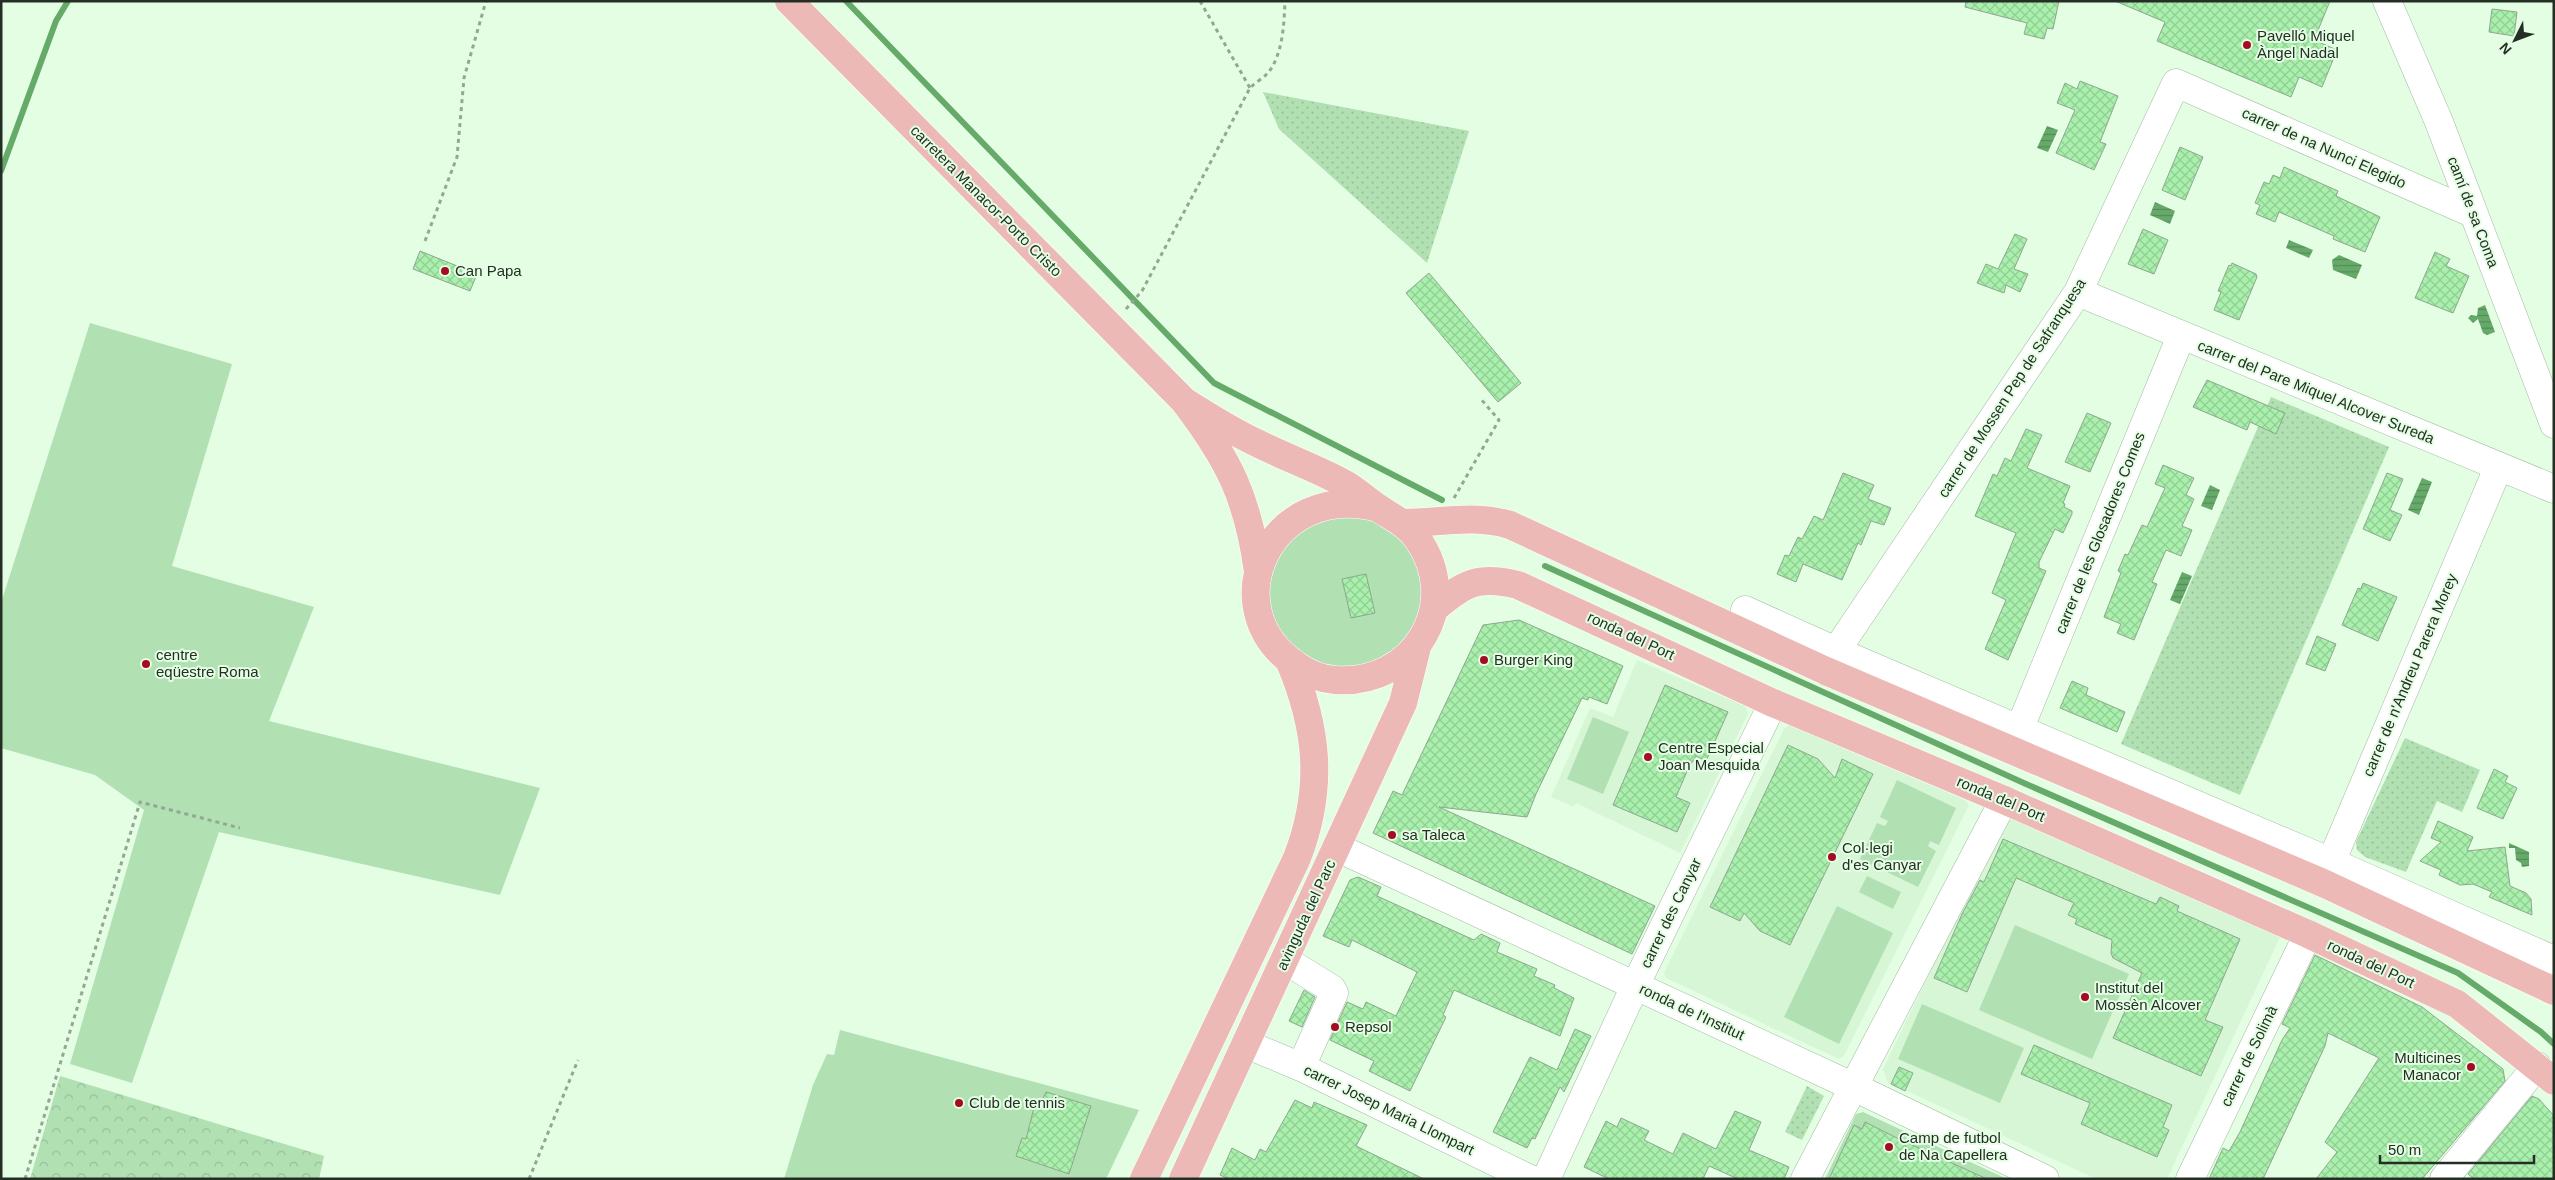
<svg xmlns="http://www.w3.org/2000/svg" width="2555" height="1180" viewBox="0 0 2555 1180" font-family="Helvetica,sans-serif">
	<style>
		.built { fill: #d6f6d6 }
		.grass { fill: url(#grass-dots) }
		.forest { fill: url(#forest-crowns) }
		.garden { fill: #b1e0b2 }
		.water { fill: url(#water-rules) }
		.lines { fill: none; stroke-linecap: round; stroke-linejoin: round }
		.stream { stroke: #66aa6a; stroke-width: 6 }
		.building { fill: url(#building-cross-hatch); stroke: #8ea78f }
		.minor-casing { stroke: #a1bba1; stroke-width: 29 }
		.major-casing { stroke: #fff; stroke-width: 29 }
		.path { stroke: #93a793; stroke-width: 3; stroke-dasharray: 4 4; stroke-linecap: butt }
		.minor { stroke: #fff; stroke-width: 28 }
		.major { stroke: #ecb9b6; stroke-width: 28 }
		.poi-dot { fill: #a50b23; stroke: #e4fee4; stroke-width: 2 }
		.labels { text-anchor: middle; stroke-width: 4; stroke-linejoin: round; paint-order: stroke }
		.poi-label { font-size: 15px; fill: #242e24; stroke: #e4fee4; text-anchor: start }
		.street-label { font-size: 15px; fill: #242e24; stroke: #e4fee4 }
	</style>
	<defs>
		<pattern id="grass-dots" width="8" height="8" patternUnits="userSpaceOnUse" patternTransform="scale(1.25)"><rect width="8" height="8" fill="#b1e0b2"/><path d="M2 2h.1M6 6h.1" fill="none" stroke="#98c099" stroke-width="1.8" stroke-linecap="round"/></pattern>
		<pattern id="forest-crowns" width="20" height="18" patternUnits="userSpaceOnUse" patternTransform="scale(1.25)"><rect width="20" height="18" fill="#b1e0b2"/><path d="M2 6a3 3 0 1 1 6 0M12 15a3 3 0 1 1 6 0" fill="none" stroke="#98c099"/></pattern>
		<pattern id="water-rules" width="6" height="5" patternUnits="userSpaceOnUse" patternTransform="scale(1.25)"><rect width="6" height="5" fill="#66aa6a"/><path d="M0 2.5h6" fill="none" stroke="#548b57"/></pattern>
		<pattern id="building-cross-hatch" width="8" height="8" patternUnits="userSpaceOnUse" patternTransform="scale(1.25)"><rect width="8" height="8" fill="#a9f0ac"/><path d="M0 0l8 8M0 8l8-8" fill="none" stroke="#91ce94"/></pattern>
	</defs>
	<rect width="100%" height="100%" fill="#e4fee4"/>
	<path class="built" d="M1637,660L1745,706L1748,714L1680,853L1576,803L1574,807L1551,797L1590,708L1613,717Z
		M1789,725L1965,800L1969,805L1844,1056L1839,1059L1666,978L1664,973L1784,729Z
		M2015,818L2282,933L2167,1179H2096L1905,1090L1913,1073L1899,1067L1891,1084L1888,1083L1883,1069L2003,822Z"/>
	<path class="grass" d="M1263,92L1469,131L1427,263L1279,129Z
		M2271,397L2389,447L2240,795L2121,744Z
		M2405,738L2480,770L2462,812L2437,801L2406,872L2365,857L2357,850L2356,842Z
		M1807,1086L1824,1096L1802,1140L1785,1132Z"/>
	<path class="forest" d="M60,1076L324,1156L319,1179H30Z"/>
	<path class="garden" d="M90,323L232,364L172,566L314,607L269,721L540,788L500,895L219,832L132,1083L70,1064L144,810L95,775L1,748V603Z
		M1269 592a76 76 0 1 1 152 0a76 76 0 1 1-152 0Z
		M1593,717L1629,732L1603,794L1567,779Z
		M1897,780L1956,808L1939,845L1930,841L1928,846L1936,851L1918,887L1860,859L1877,823L1885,826L1888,821L1880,817Z
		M1867,876L1901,892L1893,909L1859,892Z
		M1837,906L1893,933L1839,1044L1784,1017Z
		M2015,925L2129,974L2092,1059L1979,1010Z
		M1922,1004L2024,1048L2000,1103L1898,1059Z
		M840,1030L1139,1110L1106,1179H784L813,1085L827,1054L834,1055Z
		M1863,1112L2007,1179H1825L1856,1114Z"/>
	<path class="water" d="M2047,126L2058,130L2048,152L2037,148Z
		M2155,202L2175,211L2170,224L2150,215Z
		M2289,240L2313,250L2309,258L2286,248Z
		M2339,255L2362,265L2356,279L2333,270L2332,260Z
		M2485,305L2495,332L2487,335L2483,333L2478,319L2473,323L2468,318L2471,315L2477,316L2478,308Z
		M2422,478L2432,482L2419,515L2408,510Z
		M2210,485L2220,490L2212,510L2201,506Z
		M2182,572L2192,576L2180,604L2170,600Z
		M2509,843L2529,852V866L2522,867L2521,863L2516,860L2515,848H2509Z"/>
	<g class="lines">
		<path class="stream" d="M846,1L1214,383L1442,500
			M1,171L56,21L68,1
			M1545,566L2026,784L2458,973L2541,1032L2554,1044"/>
	</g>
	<path class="building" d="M1966,1H2059L2053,29L2047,28L2044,39L2024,34L2027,23L1965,7Z
		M2115,1H2330L2314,40L2337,50L2322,87L2299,77L2291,97L2157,41L2165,22Z
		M2492,9L2517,12L2514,36L2489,32Z
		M2080,81L2118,96L2100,142L2106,144L2094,170L2056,153L2075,110L2057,103L2065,83L2077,89Z
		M2180,147L2203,157L2185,200L2162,190Z
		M2284,167L2338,191L2336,196L2380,217L2365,252L2333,239L2334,236L2279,212L2275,222L2256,214L2260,205L2255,203L2264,182L2269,184L2273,175L2280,178Z
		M2143,229L2168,240L2154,274L2128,264Z
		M2015,234L2027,239L2014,269L2028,274L2020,292L2006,285L2004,293L1977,283L1986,264L1998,269Z
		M420,251L477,274L470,291L413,269Z
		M2435,252L2450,259L2446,266L2469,276L2453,313L2415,298Z
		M2232,263L2256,274L2257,277L2239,320L2214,310L2221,292L2218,291L2229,265L2231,266Z
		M1429,273L1521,383L1498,402L1406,293Z
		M2207,380L2285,413L2276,434L2250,422L2247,430L2193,407Z
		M2087,413L2111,423L2090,472L2065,462Z
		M2026,429L2042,435L2027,468L2070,486L2063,503L2065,504L2064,507L2072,511V514L2063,533L2055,529L2039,562V568L2046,571L2008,660L1985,649L2006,600L1992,593L2016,533L1975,516L1993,474L1997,476L2005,458L2011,461Z
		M2163,465L2194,478L2186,495L2194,499L2182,526L2192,530L2181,556L2166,550L2152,582L2157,584L2134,640L2117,633L2121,624L2104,617L2121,573L2118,571L2125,554L2128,555L2142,525L2147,527L2165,488L2155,484Z
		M1843,473L1874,485L1868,499L1891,508L1884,525L1871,521L1861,545L1858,543L1842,580L1803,564L1796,582L1777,574L1785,555L1789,556L1798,537L1802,539L1814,516L1823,520Z
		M2387,473L2403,479L2390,510L2402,515L2390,541L2363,529Z
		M1366,574L1375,613L1351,618L1342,579Z
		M2363,583L2397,597L2378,641L2342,625L2358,588L2361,589Z
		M1519,620L1623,666L1607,704L1589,697L1588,700L1582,698L1536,794L1527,817L1439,807L1655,906L1632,954L1373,833L1393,791L1402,795L1483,625Z
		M2317,636L2336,644L2325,671L2306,664Z
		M2072,681L2088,688L2086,695L2125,712L2117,732L2060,708Z
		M1665,685L1728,712L1706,761L1696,756L1688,769L1676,797L1690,803L1677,832L1613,805Z
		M1788,745L1818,759L1835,778L1842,759L1873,774L1790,945L1760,931L1744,913L1740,921L1710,907Z
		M2494,769L2508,776L2505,782L2517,788L2503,819L2477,808Z
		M2438,821L2473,837L2467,851L2505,847L2510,886L2526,893L2531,899L2532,915L2489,897L2492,892L2473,884L2460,885L2439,875L2441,870L2420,861L2441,842L2431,838Z
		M2003,839L2156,904L2160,897L2179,906L2177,911L2240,939L2205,1020L2223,1027L2201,1076L2113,1038L2142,973L2113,958L2111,953L2112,940L2075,924L2077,919L2068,915L2074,903L2016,878L1967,992L1934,978L1962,914L1980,880L1984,882Z
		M1358,877L1381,887L1377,896L1474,940L1481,934L1500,943L1497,952L1537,969L1534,976L1555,985L1554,988L1574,998L1560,1036L1454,990L1443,1015L1446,1017L1410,1091L1369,1071L1374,1061L1330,1040L1347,1002L1363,1009L1366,1002L1396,1016L1417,972L1352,940L1349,947L1323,936L1350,880Z
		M2315,955L2422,1007L2503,1069L2505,1081L2422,1179H2316L2337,1152L2325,1142L2379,1058L2328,1033L2325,1046L2263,1179H2209L2223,1148L2229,1151L2240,1132L2282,1040L2290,1028L2282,1024Z
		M1304,990L1315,997L1302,1027L1289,1021Z
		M1575,1029L1591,1036L1564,1092L1560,1087L1535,1139L1532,1138L1527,1148L1493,1132L1530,1057L1557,1070Z
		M2034,1045L2172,1105L2163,1127L2169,1130L2157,1157L2081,1124L2090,1103L2021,1074Z
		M1899,1067L1913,1073L1905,1091L1891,1084Z
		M1046,1092L1091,1106L1069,1174L1016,1156L1022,1138L1026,1139L1036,1100L1042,1101Z
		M2532,1096L2539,1099L2554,1116V1179H2474L2468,1174Z
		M1295,1100L1312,1108L1314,1102L1367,1125L1356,1146L1424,1179H1229L1220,1175L1232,1148L1255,1160L1260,1149L1266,1152Z
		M1735,1111L1761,1122L1749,1150L1789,1167L1784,1179H1738L1709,1166L1703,1179H1609L1584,1167L1606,1121L1617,1127L1621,1118L1649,1131L1644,1140L1673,1154L1683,1133L1716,1149Z
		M1865,1122L1899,1139L1987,1179H1829L1854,1125L1862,1129Z"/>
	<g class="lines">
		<g class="minor-casing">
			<path id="minor" d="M2387,1L2439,122L2554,424
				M2078,292L2554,489
				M1745,610L1836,651L2331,862L2554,960
				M1826,671L1836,651L2078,292L2176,83L2472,213
				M2019,730L2181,336
				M1338,848L1854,1087L2045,1179
				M2324,879L2498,468
				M1285,960L1332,989L1334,993L1301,1067
				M1246,1044L1301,1067L1530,1179
				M1546,1179L1635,986L1773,703
				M1805,1179L2004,800
				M2190,1179L2308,934
				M2444,1179L2537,1066"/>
		</g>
		<g class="major-casing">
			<path id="major" d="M789,1L1184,401C1229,460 1248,498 1258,572
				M1184,401C1209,417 1233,432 1259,444C1287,458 1318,469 1345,484C1356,490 1366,500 1377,507C1391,517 1406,523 1417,538C1464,604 1414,686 1335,680C1321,679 1307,673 1296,665C1211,608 1271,479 1378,508
				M1402,523C1439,523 1474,514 1510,525L1826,671L2323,883L2554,991
				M1434,609C1464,583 1478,575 1518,585L1773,703L2004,800L2308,934L2457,1004L2554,1081
				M1144,1179L1297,858C1324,788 1318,728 1289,660
				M1183,1179L1403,703L1417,647"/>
		</g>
		<path class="path" d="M1200,1L1250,88
			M425,241L457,157L464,78L486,1
			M1126,309L1142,291L1250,88C1255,83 1263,78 1268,73C1283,54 1284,24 1285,1
			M1454,498L1499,420L1480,398
			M25,1179L140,802L240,828
			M529,1179L578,1060"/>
		<use href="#minor" class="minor"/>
		<use href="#major" class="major"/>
	</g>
	<g class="poi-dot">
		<circle cx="2247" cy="45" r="5"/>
		<circle cx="445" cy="271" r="5"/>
		<circle cx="1484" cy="660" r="5"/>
		<circle cx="146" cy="664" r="5"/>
		<circle cx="1648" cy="757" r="5"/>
		<circle cx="1392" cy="835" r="5"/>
		<circle cx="1832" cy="857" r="5"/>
		<circle cx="2085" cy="997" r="5"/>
		<circle cx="1335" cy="1027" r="5"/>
		<circle cx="2471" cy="1067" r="5"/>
		<circle cx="959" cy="1103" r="5"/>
		<circle cx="1889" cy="1147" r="5"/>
	</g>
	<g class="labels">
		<g class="poi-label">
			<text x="2257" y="41">Pavelló Miquel<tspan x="2257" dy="17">Àngel Nadal</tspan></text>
			<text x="455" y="276">Can Papa</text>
			<text x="156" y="660">centre<tspan x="156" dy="17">eqüestre Roma</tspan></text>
			<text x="1494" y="665">Burger King</text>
			<text x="1658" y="753">Centre Especial<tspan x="1658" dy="17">Joan Mesquida</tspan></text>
			<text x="1402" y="840">sa Taleca</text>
			<text x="1842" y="853">Col·legi<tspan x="1842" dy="17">d'es Canyar</tspan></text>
			<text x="2095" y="993">Institut del<tspan x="2095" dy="17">Mossèn Alcover</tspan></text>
			<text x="1345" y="1032">Repsol</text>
			<text x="2461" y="1063" text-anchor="end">Multicines<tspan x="2461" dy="17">Manacor</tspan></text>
			<text x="969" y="1108">Club de tennis</text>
			<text x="1899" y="1143">Camp de futbol<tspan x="1899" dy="17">de Na Capellera</tspan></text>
		</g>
		<g class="street-label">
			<text transform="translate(2324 148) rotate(24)" y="5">carrer de na Nunci Elegido</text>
			<text transform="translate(986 201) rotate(45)" y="5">carretera Manacor-Porto Cristo</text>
			<text transform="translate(2473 212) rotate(69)" y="5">camí de sa Coma</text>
			<text transform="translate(2012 388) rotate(-57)" y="5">carrer de Mossen Pep de Safranquesa</text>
			<text transform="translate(2316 392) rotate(22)" y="5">carrer del Pare Miquel Alcover Sureda</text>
			<text transform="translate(2100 533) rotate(-68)" y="5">carrer de les Glosadores Comes</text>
			<text transform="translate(1631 636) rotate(25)" y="5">ronda del Port</text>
			<text transform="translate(2410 675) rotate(-67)" y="5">carrer de n'Andreu Parera Morey</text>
			<text transform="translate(2001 799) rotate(23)" y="5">ronda del Port</text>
			<text transform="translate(1671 913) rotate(-64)" y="5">carrer des Canyar</text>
			<text transform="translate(1306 915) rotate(-65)" y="5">avinguda del Parc</text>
			<text transform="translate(2371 964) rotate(25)" y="5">ronda del Port</text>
			<text transform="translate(1692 1012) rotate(25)" y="5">ronda de l'Institut</text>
			<text transform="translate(2249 1056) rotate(-64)" y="5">carrer de Solimà</text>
			<text transform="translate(1389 1110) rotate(26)" y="5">carrer Josep Maria Llompart</text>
		</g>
	</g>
	<rect width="2555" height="1180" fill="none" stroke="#242e24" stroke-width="5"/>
	<g transform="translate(2515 40) rotate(228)" stroke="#e4fee4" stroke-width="4" paint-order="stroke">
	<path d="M0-4L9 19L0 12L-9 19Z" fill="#242e24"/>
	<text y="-8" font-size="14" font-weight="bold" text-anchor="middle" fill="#242e24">N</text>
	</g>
	<path d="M2380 1155v8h154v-8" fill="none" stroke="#242e24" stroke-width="2.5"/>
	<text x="2388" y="1155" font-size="15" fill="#242e24" stroke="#e4fee4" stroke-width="4" paint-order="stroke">50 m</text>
</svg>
